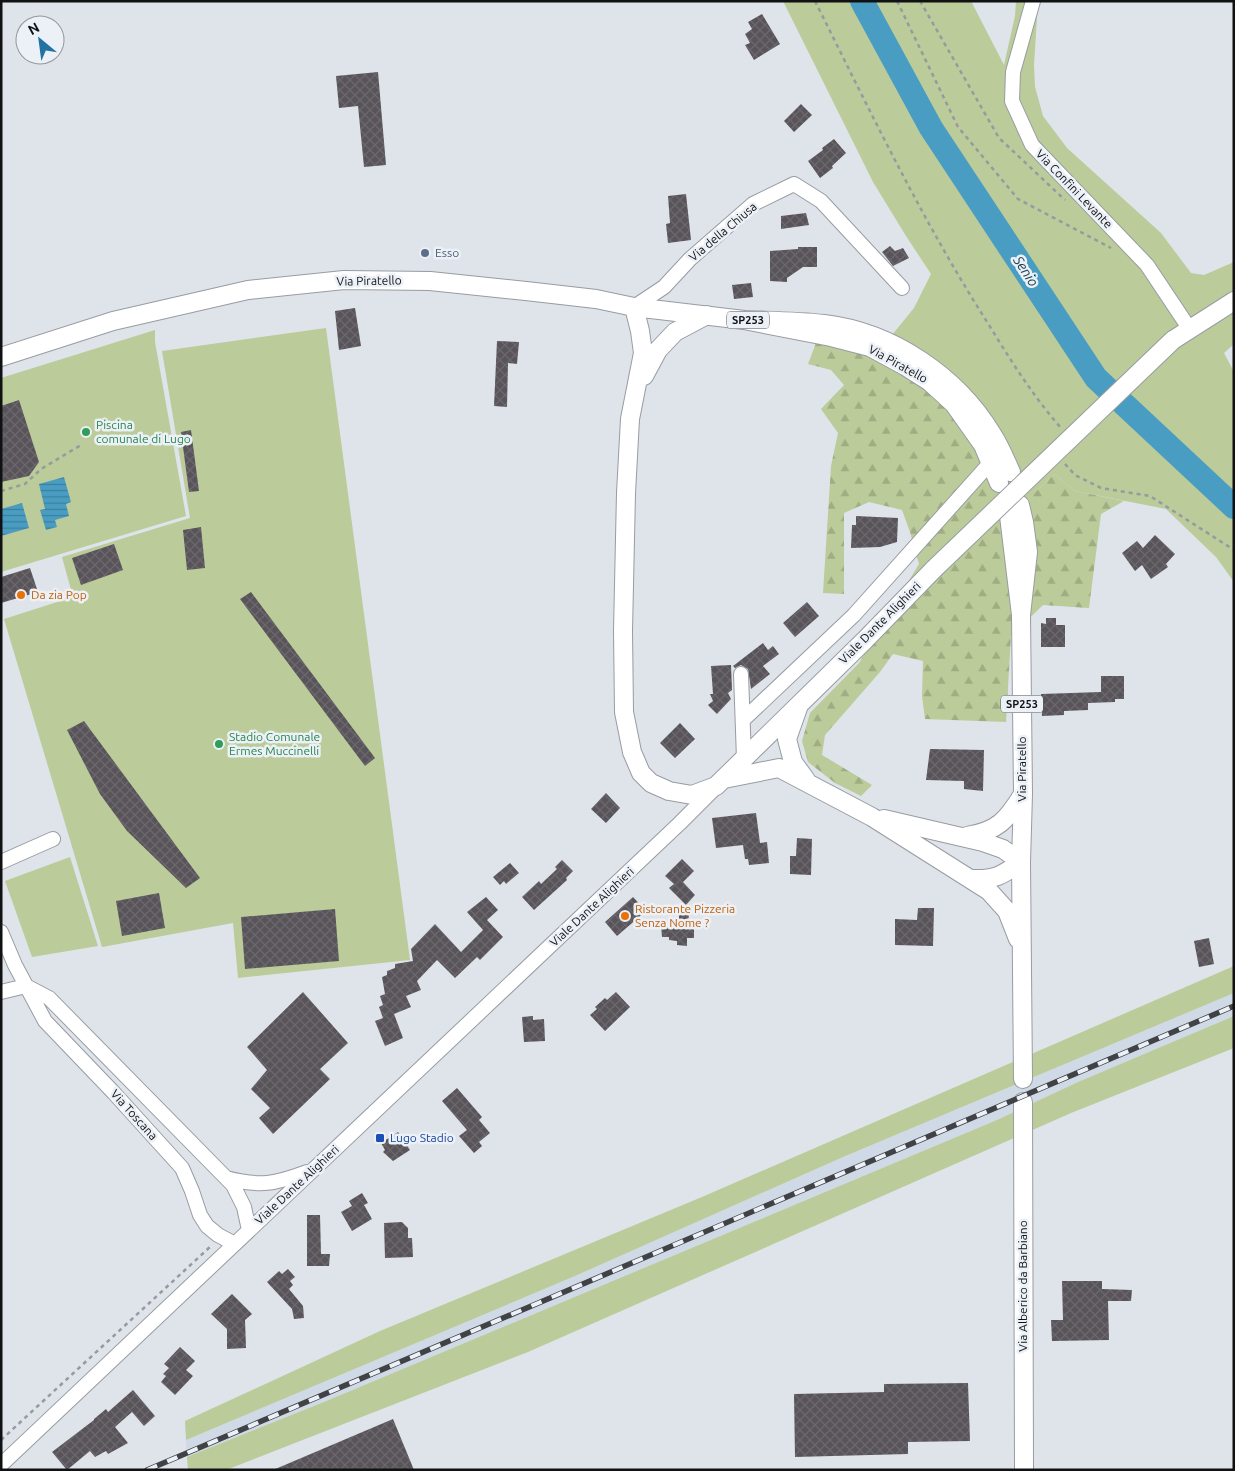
<svg xmlns="http://www.w3.org/2000/svg" width="1235" height="1471" viewBox="0 0 1235 1471" font-family="Ubuntu,sans-serif">
	<style>
		.built { fill: #d0d9e6 }
		.green { fill: #bbcb99 }
		.forest { fill: url(#forest-firs) }
		.water { fill: url(#water-rules) }
		.lines { fill: none; stroke-linecap: round; stroke-linejoin: round }
		.river { stroke: #4a9dc2; stroke-width: 24 }
		.building { fill: url(#building-cross-hatch) }
		.minor-casing { stroke: #989ca2; stroke-width: 16 }
		.major-casing { stroke: #989ca2; stroke-width: 20 }
		.path { stroke: #979a9f; stroke-width: 2.5; stroke-dasharray: 4 4; stroke-linecap: butt }
		.minor { stroke: #fff; stroke-width: 14 }
		.major { stroke: #fff; stroke-width: 18 }
		.rail-casing { stroke: #404245; stroke-width: 5.5 }
		.rail { stroke: #ecf1f7; stroke-width: 4; stroke-dasharray: 11; stroke-linecap: butt }
		.major-bridge-casing { stroke: #989ca2; stroke-width: 20; stroke-linecap: butt }
		.major-bridge { stroke: #fff; stroke-width: 18 }
		.service-dot { fill: #5c6f8a; stroke: #ecf1f7; stroke-width: 2 }
		.leisure-dot { fill: #2e9e5b; stroke: #ecf1f7; stroke-width: 2 }
		.food-dot { fill: #e8710a; stroke: #ecf1f7; stroke-width: 2 }
		.transit-dot { fill: #1a4fb4; stroke: #ecf1f7; stroke-width: 2 }
		.labels { text-anchor: middle; stroke-width: 5; stroke-linejoin: round; paint-order: stroke }
		.shield { fill: #ecf1f7; stroke: #525457; stroke-width: 1 }
		.shield-label { font-size: 11px; font-weight: bold; fill: #101113 }
		.street-label { font-size: 12px; fill: #101113; stroke: #ecf1f7 }
		.service-label { font-size: 12px; fill: #4e5e75; stroke: #ecf1f7; text-anchor: start }
		.leisure-label { font-size: 12px; fill: #27864d; stroke: #ecf1f7; text-anchor: start }
		.food-label { font-size: 12px; fill: #c56008; stroke: #ecf1f7; text-anchor: start }
		.transit-label { font-size: 12px; fill: #164399; stroke: #ecf1f7; text-anchor: start }
		.water-label { font-size: 14px; font-style: italic; fill: #193e4f; stroke: #ecf1f7 }
	</style>
	<defs>
		<pattern id="forest-firs" width="22" height="20" patternUnits="userSpaceOnUse" patternTransform="scale(1.25)"><rect width="22" height="20" fill="#bbcb99"/><path d="M5 1l3.5 6h-7zM16 11l3.5 6h-7z" fill="#a0ad83"/></pattern>
		<pattern id="water-rules" width="6" height="5" patternUnits="userSpaceOnUse" patternTransform="scale(1.25)"><rect width="6" height="5" fill="#4a9dc2"/><path d="M0 2.5h6" fill="none" stroke="#3c7f9c"/></pattern>
		<pattern id="building-cross-hatch" width="8" height="8" patternUnits="userSpaceOnUse" patternTransform="scale(1.25)"><rect width="8" height="8" fill="#58545a"/><path d="M0 0l8 8M0 8l8-8" fill="none" stroke="#6b686d"/></pattern>
	</defs>
	<rect width="100%" height="100%" fill="#dfe3ea"/>
	<path class="built" d="M1234,993V1016L1078,1082L997,1120L324,1402L187,1457L186,1440L575,1276L843,1157Z"/>
	<path class="green" d="M783,1H971L1004,65L1015,16L1016,1H1038L1034,65L1035,87L1043,116L1067,148L1161,233L1191,273L1204,275L1234,262V344L1224,353L1234,372V582L1216,557L1166,509L1075,491L1054,474L1004,523L826,344L858,322L892,335L914,308L931,274L906,236L873,182Z
		M326,328L410,960L238,978L233,923L102,947L4,619L73,597L62,557L190,518L162,351Z
		M155,330V342L186,516L1,572V378Z
		M70,857L98,946L32,957L5,881Z
		M1234,966V993L843,1157L575,1276L186,1440L185,1421L380,1331L702,1197Z
		M1234,1016V1048L1071,1113L528,1352L226,1470H188L187,1457L324,1402L997,1120L1078,1082Z"/>
	<path class="forest" d="M816,343L862,352L919,386L958,414L982,458L1004,523L1054,474L1075,491L1124,501L1101,514L1089,608L1043,605L1011,636L1006,722L925,719L922,696L923,661L893,654L880,672L825,735L822,755L872,785L861,796L835,783L808,762L802,741L810,713L859,663L919,564L910,532L902,510L869,502L844,513V594L823,593L831,466L838,433L821,409L844,385L831,370L808,364Z"/>
	<path class="water" d="M64,477L71,502L66,504L69,516L55,520L57,527L46,530L40,510L45,509L39,484Z
		M22,503L29,528L1,536V509Z"/>
	<g class="lines">
		<path class="river" d="M862,1L931,128L1096,378L1234,507"/>
	</g>
	<path class="building" d="M762,14L780,44L754,60L745,45L750,43L745,34L752,29L748,22Z
		M378,72L386,165L364,167L358,106L339,108L336,76Z
		M801,104L812,115L794,132L784,121Z
		M834,139L846,153L832,166L833,168L820,178L808,161L823,150L822,148Z
		M686,194L691,240L668,243L666,224L670,223L668,196Z
		M806,213L809,225L781,229V216Z
		M890,246L895,251L903,248L909,258L893,266L882,252Z
		M798,247H817V267H803L787,278V282L770,281V251L798,249Z
		M751,283L753,297L734,299L732,285Z
		M355,308L361,346L339,350L335,311Z
		M497,341L519,342L517,364L508,363L507,407L494,406Z
		M19,400L39,462L29,476L1,482V406Z
		M191,430L199,491L189,492L181,432Z
		M856,516L898,518L897,542L880,547L851,548L852,525H856Z
		M201,527L205,568L187,570L183,530Z
		M1155,535L1175,554L1166,564L1168,567L1151,579L1142,565L1135,571L1122,553L1137,541L1143,548Z
		M114,544L123,570L81,585L72,558Z
		M30,568L38,592L1,603V577Z
		M251,592L375,758L365,766L240,599Z
		M807,602L819,616L795,637L783,623Z
		M1046,618H1056V625H1065V647H1041V623L1046,624Z
		M763,643L768,650L773,646L779,654L763,666L770,674L751,689L748,669L741,665L735,668L733,666Z
		M731,665L732,690L728,693L731,699L717,714L708,705L713,701L710,694H713L711,666Z
		M1101,676H1124V699H1115V702L1088,703V710L1064,711V715L1042,716L1041,694L1101,692Z
		M84,721L200,878L186,888L127,831L100,794L67,730Z
		M680,723L695,739L675,758L660,743Z
		M930,749L984,750L983,791L964,789V781L926,780Z
		M606,793L620,808L606,823L591,809Z
		M756,813L760,843L767,842L769,863L749,865L748,859H745L743,845L716,848L712,818Z
		M797,838L812,839L811,875L790,874V856H796Z
		M682,859L694,871L683,882L695,895L686,905L669,888L674,884L665,876Z
		M562,860L573,871L566,878L567,880L534,910L522,897L539,881L541,884L557,869L555,867Z
		M510,863L519,873L506,884L504,881L500,885L493,877Z
		M159,893L165,928L122,936L116,901Z
		M486,897L498,910L487,920L503,937L480,960L477,957L455,978L437,960L417,981L421,990L406,996L411,1007L394,1014L403,1038L385,1046L375,1021L383,1018L379,1007L383,1005L380,996L385,994L382,977L387,975V971L395,968V964L413,961L411,949L435,924L461,952L483,930L467,912Z
		M633,897L646,911L617,936L605,922Z
		M918,908H934L933,946L895,945V919L917,920Z
		M335,909L339,961L245,969L241,917Z
		M679,914H689L688,923H694V938H687V946L677,945V941L669,940V937H662L661,925L679,924Z
		M1209,938L1214,964L1199,967L1194,941Z
		M303,992L348,1043L320,1069L330,1079L273,1134L259,1118L270,1108L251,1089L267,1070L247,1047Z
		M616,992L630,1007L605,1031L590,1015L597,1009L595,1007L605,998L607,1000Z
		M533,1016V1020L544,1019L545,1041L524,1042L522,1017Z
		M457,1088L482,1117L479,1120L490,1133L479,1142L482,1146L474,1153L459,1136L467,1130L442,1101Z
		M398,1132L410,1150L393,1161L383,1152L385,1150L381,1143Z
		M362,1193L368,1203L364,1205L372,1219L352,1231L341,1212L352,1206L349,1201Z
		M307,1215H320L321,1254H330L329,1266H307Z
		M402,1222L408,1228V1238H412L413,1257L385,1258L384,1223Z
		M288,1269L295,1277L290,1281L293,1285L289,1289L303,1306L304,1318L294,1319L292,1309L267,1282L279,1271L282,1274Z
		M1062,1281H1102V1289L1132,1290L1131,1301H1108L1109,1340L1052,1341L1051,1320H1063Z
		M232,1294L252,1314L245,1320L246,1348L227,1349V1329L211,1314Z
		M180,1347L195,1361L186,1370L193,1376L175,1395L161,1382L166,1376L163,1374L169,1368L164,1364Z
		M968,1383L970,1441L908,1442V1454L795,1457L794,1394L884,1392V1384Z
		M133,1390L155,1416L144,1426L132,1412L115,1427L128,1443L108,1454L106,1451L95,1457L90,1451L67,1470L52,1452L94,1420V1419L106,1409L108,1412Z
		M393,1419L414,1470H273Z"/>
	<g class="lines">
		<g class="minor-casing">
			<path id="minor" d="M1033,1L1013,72L1012,101L1032,145L1147,265L1189,328
				M634,307L664,287L690,259L753,204L794,184L821,201L902,288
				M741,674L744,759
				M743,720L854,615L991,462
				M1,862L53,839
				M1,932L15,965L45,1021L114,1093L182,1168L192,1191L200,1215L207,1226L218,1235L235,1244
				M26,986L49,998L233,1185L244,1207L249,1230
				M1,992L26,986
				M226,1178C260,1187 275,1184 307,1172
				M1,1465L680,823L716,787"/>
		</g>
		<g class="major-casing">
			<path id="major" d="M634,307L640,331L643,353L630,419L626,493L623,631L624,712L632,752L641,773L651,783L669,791L692,795L716,786L864,641L934,569
				M1173,340L1234,301
				M1,357L113,321L248,290L344,280L430,281L526,291L596,299L634,307L744,320
				M644,376L658,350L675,332L707,315
				M999,483L983,445L954,404L930,382L905,366L870,347L831,337L744,320C771,321 798,321 824,324C892,332 957,376 992,434C1000,446 1005,459 1011,472
				M1009,516L1021,615L1028,552L1024,522L1020,505
				M1021,615L1023,794L1021,862L1023,1079
				M798,708L787,739L793,762L806,780
				M724,779L779,768L872,817L989,891L1007,911L1018,939
				M884,819L983,842L1003,849L1021,862
				M967,836C998,831 1007,820 1023,794
				M971,879C995,880 1001,876 1021,862
				M1023,1102L1024,1470"/>
		</g>
		<path class="path" d="M815,1C870,111 923,222 989,325C1011,361 1033,396 1061,428
			M897,1L958,127L1018,199L1111,248
			M920,1L999,138L1065,200
			M1065,464L1075,475L1101,488L1150,496L1234,550
			M1,491L25,484L41,469L81,445
			M1,1440L211,1246"/>
		<use href="#minor" class="minor"/>
		<use href="#major" class="major"/>
		<g class="rail-casing">
			<path id="rail" d="M147,1470L1234,1006"/>
		</g>
		<use href="#rail" class="rail"/>
		<g class="major-bridge-casing">
			<path id="major-bridge" d="M934,569L1173,340"/>
		</g>
		<use href="#major-bridge" class="major-bridge"/>
	</g>
	<circle class="service-dot" cx="425" cy="253" r="5"/>
	<g class="leisure-dot">
		<circle cx="86" cy="432" r="5"/>
		<circle cx="219" cy="744" r="5"/>
	</g>
	<g class="food-dot">
		<circle cx="21" cy="595" r="5"/>
		<circle cx="625" cy="916" r="5"/>
	</g>
	<rect class="transit-dot" x="375" y="1133" width="10" height="10" rx="2.5"/>
	<g class="labels">
		<g class="shield">
			<rect x="727" y="311.5" width="42" height="17" rx="4"/>
			<rect x="1001" y="695.5" width="42" height="17" rx="4"/>
		</g>
		<g class="shield-label">
			<text x="748" y="324">SP253</text>
			<text x="1022" y="708">SP253</text>
		</g>
		<g class="street-label">
			<text transform="translate(1074 189) rotate(46)" y="4">Via Confini Levante</text>
			<text transform="translate(723 232) rotate(-40)" y="4">Via della Chiusa</text>
			<text transform="translate(369 281) rotate(-1)" y="4">Via Piratello</text>
			<text transform="translate(898 364) rotate(29)" y="4">Via Piratello</text>
			<text transform="translate(880 623) rotate(-45)" y="4">Viale Dante Alighieri</text>
			<text transform="translate(1022 769) rotate(-90)" y="4">Via Piratello</text>
			<text transform="translate(592 907) rotate(-43)" y="4">Viale Dante Alighieri</text>
			<text transform="translate(134 1115) rotate(48)" y="4">Via Toscana</text>
			<text transform="translate(297 1185) rotate(-43)" y="4">Viale Dante Alighieri</text>
			<text transform="translate(1023 1286) rotate(-90)" y="4">Via Alberico da Barbiano</text>
		</g>
		<g class="service-label">
			<text x="435" y="257">Esso</text>
		</g>
		<g class="leisure-label">
			<text x="96" y="429">Piscina<tspan x="96" dy="14">comunale di Lugo</tspan></text>
			<text x="229" y="741">Stadio Comunale<tspan x="229" dy="14">Ermes Muccinelli</tspan></text>
		</g>
		<g class="food-label">
			<text x="31" y="599">Da zia Pop</text>
			<text x="635" y="913">Ristorante Pizzeria<tspan x="635" dy="14">Senza Nome ?</tspan></text>
		</g>
		<g class="transit-label">
			<text x="390" y="1142">Lugo Stadio</text>
		</g>
		<g class="water-label">
			<text transform="translate(1026 271) rotate(57)" y="5">Senio</text>
		</g>
	</g>
	<rect width="1235" height="1471" fill="none" stroke="#101113" stroke-width="5"/>
	<g transform="translate(40 40) rotate(331)"><circle r="24" fill="#ecf1f7" stroke="#94979c"/>
	<path d="M0-4L9 19L0 12L-9 19Z" fill="#2272a4"/>
	<text y="-8" font-size="14" font-weight="bold" text-anchor="middle" fill="#101113">N</text>
	</g>
</svg>
